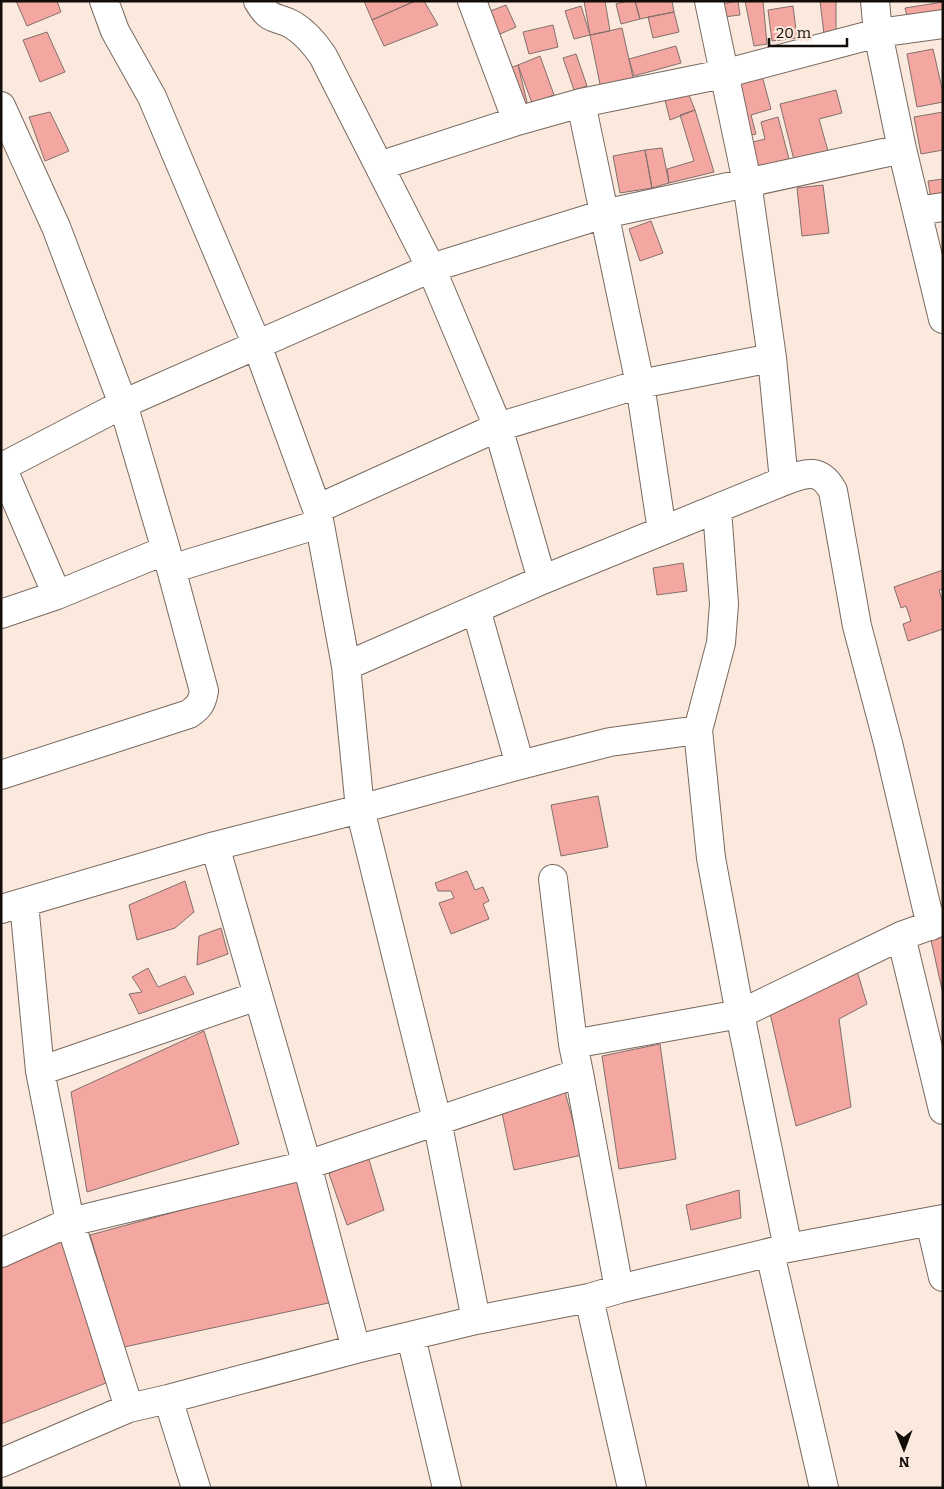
<svg xmlns="http://www.w3.org/2000/svg" width="944" height="1489" viewBox="0 0 944 1489" font-family="Bitter,serif">
	<style>
		.building { fill: #f3a7a0; stroke: #836f6d }
		.lines { fill: none; stroke-linecap: round; stroke-linejoin: round }
		.minor-casing { stroke: #78695f; stroke-width: 30 }
		.minor { stroke: #fff; stroke-width: 28 }
	</style>
	<rect width="100%" height="100%" fill="#fbe9dd"/>
	<path class="building" d="M16,1H57L61,12L27,26Z
		M364,1H415L372,20Z
		M415,1H424L438,25L384,46L372,20Z
		M584,1H605L610,31L590,35Z
		M627,1H635L640,19L621,24L616,4Z
		M635,1H672L674,12L640,19Z
		M738,1L740,15L724,17L722,4Z
		M745,1H763L767,44L754,46Z
		M820,1H836V31L824,34Z
		M943,2V14L908,20L905,8Z
		M506,5L516,27L498,35L488,12Z
		M581,6L590,35L574,39L565,11Z
		M793,6L797,38L772,41L768,10Z
		M674,12L679,32L653,38L648,17Z
		M553,25L558,47L529,54L523,32Z
		M622,28L634,82L601,89L590,35Z
		M47,32L65,72L40,82L23,40Z
		M676,46L681,63L634,76L629,59Z
		M933,49L943,93V102L917,107L907,54Z
		M576,54L587,86L574,90L563,58Z
		M540,56L554,95L532,103L518,65Z
		M518,65L528,106L516,109L504,70Z
		M761,72L771,109L751,115L756,134L743,137L728,81Z
		M687,90L695,110L670,120L664,96Z
		M836,90L842,113L819,119L828,151L794,160L780,104Z
		M695,110L714,172L669,183L667,169L694,161L680,115Z
		M50,112L69,151L45,161L29,117Z
		M943,112V150L921,154L914,117Z
		M778,117L789,159L755,168L749,143L765,139L761,122Z
		M662,148L669,183L652,188L645,150Z
		M645,150L652,188L620,193L613,156Z
		M943,179V197L931,199L928,181Z
		M823,185L829,233L802,236L797,188Z
		M651,221L663,253L640,261L629,229Z
		M683,563L687,591L657,595L653,568Z
		M943,570V589L939,590L943,603V629L908,641L903,624L911,621L906,606L901,608L894,587Z
		M598,796L608,847L561,856L551,805Z
		M467,871L475,890L483,887L489,901L483,904L489,919L451,934L439,903L454,898L451,891H438L435,883Z
		M185,881L194,912L175,928L137,940L129,905Z
		M221,928L228,954L197,965L199,936Z
		M943,936V994L931,940Z
		M148,968L158,987L185,976L194,994L139,1014L129,994L142,992L132,977Z
		M857,971L867,1004L839,1019L851,1107L796,1126L770,1013Z
		M204,1031L239,1144L87,1192L71,1092Z
		M660,1044L676,1159L619,1169L602,1056Z
		M564,1088L582,1155L514,1170L501,1108Z
		M367,1153L384,1210L347,1225L329,1174Z
		M296,1179L333,1302L124,1347L90,1235Z
		M739,1190L741,1218L691,1230L686,1205Z
		M63,1237L106,1383L1,1424V1266Z"/>
	<g class="lines">
		<g class="minor-casing">
			<path id="minor" d="M104,1L115,31L152,97L257,345L317,509L346,666L360,809L437,1120L476,1320
				M258,1C271,23 275,15 293,25C306,33 315,44 323,56L431,268L498,427L542,580
				M472,1L517,121
				M709,1L747,182L772,358L784,481
				M875,1L878,33L902,149L943,319
				M581,103L640,384L662,531
				M1,106L56,227L123,404L166,550L204,691C202,703 199,707 189,714L1,775
				M379,166L517,121L581,103L723,74L878,33L943,24
				M917,211L943,207
				M1,465L57,595
				M2,467L123,404L431,268L604,214L902,149
				M317,509L498,427L640,384L772,358
				M717,509L724,604L721,643L698,730L711,858L716,885L740,1014L788,1248
				M171,569L319,524
				M476,609L520,765
				M1,614L57,595L166,550
				M346,666L542,580L784,481C806,473 820,467 833,491L857,626L888,743L931,926
				M215,846L307,1165L356,1349
				M553,879L573,1044L579,1073L619,1289
				M24,903L40,1071L70,1222L129,1408
				M1,909L215,846L360,809L520,765L610,742L698,730
				M901,936L943,1110
				M573,1044L740,1014L901,936L943,921
				M40,1071L257,996
				M930,1222L943,1277
				M1,1253L70,1222L307,1165L579,1073
				M770,1253L824,1488
				M589,1298L632,1488
				M411,1337L447,1488
				M168,1399L196,1488
				M1,1463L129,1408L168,1399L356,1349L476,1320L589,1298L619,1289L788,1248L943,1219"/>
		</g>
		<use href="#minor" class="minor"/>
	</g>
	<rect width="944" height="1489" fill="none" stroke="#120d09" stroke-width="5"/>
	<g transform="translate(904 1449) rotate(179)" stroke="#fbe9dd" stroke-width="4" paint-order="stroke">
	<path d="M0-4L9 19L0 12L-9 19Z" fill="#120d09"/>
	<text y="-8" font-size="14" font-weight="bold" text-anchor="middle" fill="#120d09">N</text>
	</g>
	<path d="M769 38v8h78v-8" fill="none" stroke="#120d09" stroke-width="2.5"/>
	<text x="776" y="38" font-size="15" fill="#120d09" stroke="#fbe9dd" stroke-width="4" paint-order="stroke">20 m</text>
</svg>
